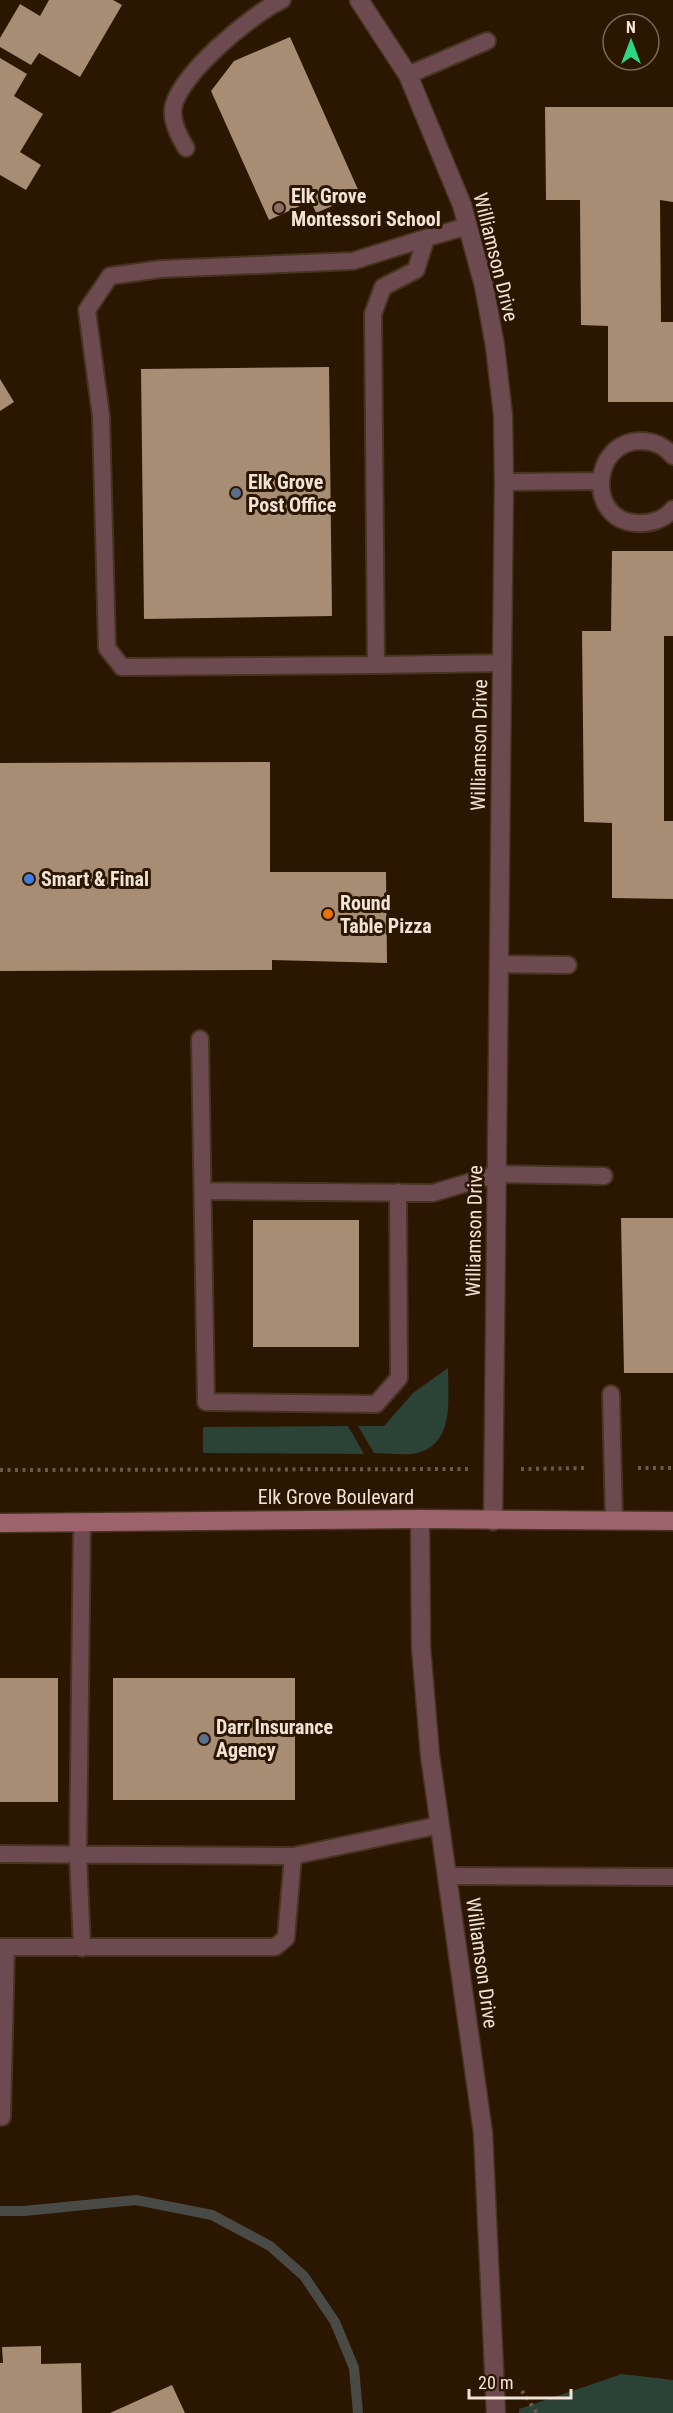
<svg xmlns="http://www.w3.org/2000/svg" width="673" height="2413" viewBox="0 0 673 2413" font-family="'Roboto Condensed',sans-serif">
	<style>
		.green { fill: #2b4236 }
		.lines { fill: none; stroke-linecap: round; stroke-linejoin: round }
		.stream { stroke: #494945; stroke-width: 10 }
		.building { fill: #a88d75 }
		.lane-casing { stroke: #473320; stroke-width: 20 }
		.street-casing { stroke: #473320; stroke-width: 21 }
		.secondary-casing { stroke: #473320; stroke-width: 21 }
		.path { stroke: #6c5947; stroke-width: 4; stroke-dasharray: 3 4.5; stroke-linecap: butt }
		.lane { stroke: #6d4a4f; stroke-width: 16 }
		.street { stroke: #6d4a4f; stroke-width: 18 }
		.secondary { stroke: #9c636c; stroke-width: 18 }
		.education-dot { fill: #8d6e63; stroke: #2b1602; stroke-width: 2 }
		.service-dot { fill: #5c6f8a; stroke: #2b1602; stroke-width: 2 }
		.shop-dot { fill: #3f7fe0; stroke: #2b1602; stroke-width: 2 }
		.food-dot { fill: #e8710a; stroke: #2b1602; stroke-width: 2 }
		.labels { text-anchor: middle; stroke-width: 6; stroke-linejoin: round; paint-order: stroke }
		.poi-label { font-size: 20px; font-weight: bold; fill: #f2e3d6; stroke: #2b1602; text-anchor: start }
		.street-label { font-size: 20px; fill: #f2e3d6; stroke: #2b1602 }
	</style>
	<rect width="100%" height="100%" fill="#2b1602"/>
	<path class="green" d="M448,1368C448,1398 455,1444 417,1453C404,1456 387,1453 374,1453L358,1426H384L413,1393Z
		M348,1426L364,1454L203,1453V1427Z
		M622,2374L673,2380V2413H519V2409Z"/>
	<g class="lines">
		<path class="stream" d="M0,2211H24L136,2200L212,2215L270,2246L304,2276L335,2322L354,2368L358,2413"/>
	</g>
	<path class="building" d="M49,0H113L122,5L80,77L39,53L31,65L0,47V38L20,4L40,16Z
		M290,37L360,194L316,213L311,201L269,220L211,91L234,61Z
		M0,58L27,74L14,96L43,114L20,152L41,165L26,190L0,175Z
		M545,107H673V202L660,200L661,322H673V402H608V326L581,325L580,200H546Z
		M329,367L332,616L144,619L141,369Z
		M0,379L14,402L0,411Z
		M612,551H673V636H664V821H673V899L612,898V823L584,822L582,631H611Z
		M270,762V872H386L387,963L272,960V970L0,971V763Z
		M621,1218H673V1373H624Z
		M253,1220H359V1347H253Z
		M0,1678H58V1802H0Z
		M113,1678H295V1800H113Z
		M41,2346V2364L81,2363L82,2413H0V2363H3L2,2347Z
		M172,2385L185,2413H110Z"/>
	<g class="lines">
		<g class="lane-casing">
			<path id="lane" d="M408,75L487,41
				M186,148C179,136 172,123 173,109C177,76 253,13 282,0
				M468,226L426,238L416,270L383,287L373,314L376,665L502,663
				M673,456C665,446 653,441 641,441C591,441 586,520 636,523C650,524 664,520 673,509
				M504,482L600,481
				M376,665L122,667L107,648L101,416L87,310L110,276L161,269L353,261L426,238
				M499,964L568,965
				M200,1039L206,1402L376,1404L399,1378L398,1192
				M203,1191L433,1193L497,1174L604,1176
				M611,1394L614,1521
				M0,1854L293,1856L440,1825
				M447,1876L673,1877
				M0,1947H275L286,1938L293,1856
				M82,1948L78,1855L82,1522
				M2,2117L6,1947"/>
		</g>
		<g class="street-casing">
			<path id="street" d="M359,0L408,75L462,205L484,286L495,346L503,415L504,482L493,1521
				M420,1519L421,1647L430,1755L483,2133L496,2413"/>
		</g>
		<g class="secondary-casing">
			<path id="secondary" d="M0,1523L420,1519L673,1521"/>
		</g>
		<path class="path" d="M638,1468H673
			M521,1469L588,1468
			M0,1470L468,1469
			M522,2391L537,2413"/>
		<use href="#lane" class="lane"/>
		<use href="#street" class="street"/>
		<use href="#secondary" class="secondary"/>
	</g>
	<circle class="education-dot" cx="279" cy="208" r="6"/>
	<g class="service-dot">
		<circle cx="236" cy="493" r="6"/>
		<circle cx="204" cy="1739" r="6"/>
	</g>
	<circle class="shop-dot" cx="29" cy="879" r="6"/>
	<circle class="food-dot" cx="328" cy="914" r="6"/>
	<g class="labels">
		<g class="poi-label">
			<text x="291" y="203">Elk Grove<tspan x="291" dy="23">Montessori School</tspan></text>
			<text x="248" y="489">Elk Grove<tspan x="248" dy="23">Post Office</tspan></text>
			<text x="41" y="886">Smart &amp; Final</text>
			<text x="340" y="910">Round<tspan x="340" dy="23">Table Pizza</tspan></text>
			<text x="216" y="1734">Darr Insurance<tspan x="216" dy="23">Agency</tspan></text>
		</g>
		<g class="street-label">
			<text transform="translate(496 257) rotate(76)" y="7">Williamson Drive</text>
			<text transform="translate(479 745) rotate(-89)" y="7">Williamson Drive</text>
			<text transform="translate(474 1231) rotate(-89)" y="7">Williamson Drive</text>
			<text x="336" y="1504">Elk Grove Boulevard</text>
			<text transform="translate(482 1963) rotate(82)" y="7">Williamson Drive</text>
		</g>
	</g>
	<g transform="translate(631 42)"><circle r="28" fill="#2b1602" stroke="#7b6857" stroke-width="1.5"/>
	<path d="M0-4.5L10 22L0 15L-10 22Z" fill="#2dd884"/>
	<text y="-9" font-size="16" font-weight="bold" text-anchor="middle" fill="#f2e3d6">N</text>
	</g>
	<path d="M469 2389v9h102v-9" fill="none" stroke="#f2e3d6" stroke-width="3"/>
	<text x="478" y="2389" font-size="18" fill="#f2e3d6" stroke="#2b1602" stroke-width="4.5" paint-order="stroke">20 m</text>
</svg>
